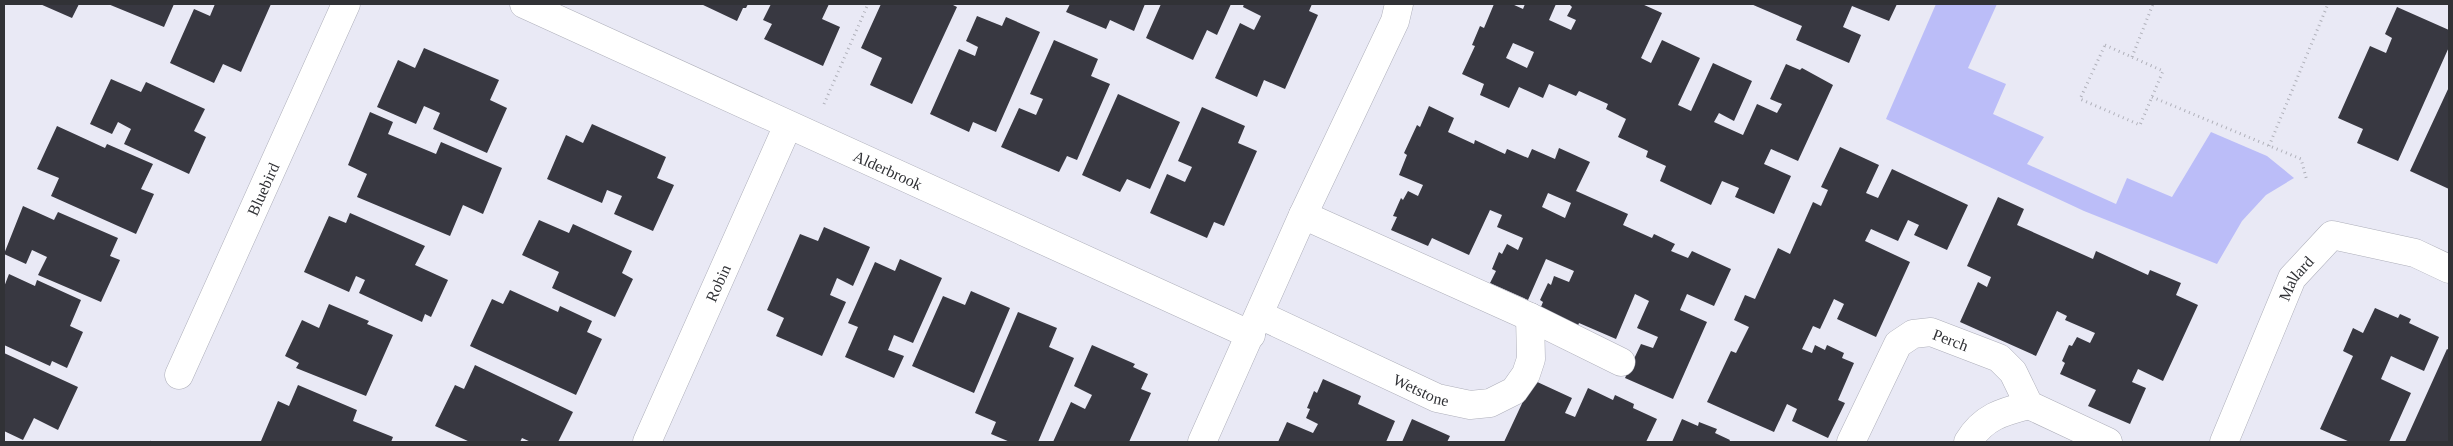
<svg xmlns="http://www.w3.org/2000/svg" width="2453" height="446" viewBox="0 0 2453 446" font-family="Georgia,serif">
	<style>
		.green { fill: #bbbdf8 }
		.building { fill: #383841; fill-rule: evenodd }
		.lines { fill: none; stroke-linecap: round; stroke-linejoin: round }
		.street-casing { stroke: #aeafba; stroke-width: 29 }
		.path { stroke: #b0b1ba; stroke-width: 3; stroke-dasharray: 1 4; stroke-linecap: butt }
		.street { stroke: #fff; stroke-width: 28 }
		.labels { text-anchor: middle; stroke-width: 5; stroke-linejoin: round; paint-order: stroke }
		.street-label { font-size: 16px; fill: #313236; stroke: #e9e9f5 }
	</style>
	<rect width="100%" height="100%" fill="#e9e9f5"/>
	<path class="green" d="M1936,4H1997L1968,68L2006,84L1993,114L2044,137L2027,164L2116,204L2127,178L2172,197L2211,132L2267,156L2294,178L2266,195L2242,221L2217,264L2084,211L1886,119Z"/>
	<path class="building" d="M40,4H79L72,18Z
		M108,4H174L164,27Z
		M215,4H271L241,72L223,64L214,83L170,63L194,9L210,16Z
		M701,4H748L746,8H743L737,21Z
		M771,4H829L822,19L840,27L823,66L764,39L772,24L763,20Z
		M881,4H951L957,7L912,104L870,85L882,58L861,48Z
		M1070,4H1145L1134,31L1110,20L1106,29L1066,12Z
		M1161,4H1231L1217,35L1207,30L1193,60L1146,38Z
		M1244,4H1312L1309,11L1318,15L1285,89L1264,80L1257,97L1215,78L1240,23L1254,30L1261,16L1243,7Z
		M1494,4H1512L1523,9L1525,4H1556L1549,20L1571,30L1576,20L1567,16L1572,7L1569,4H1642L1662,13L1641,58L1651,63L1662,40L1700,58L1678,105L1691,111L1713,63L1752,81L1734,121L1719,113L1714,122L1743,135L1757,104L1777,113L1782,104L1770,99L1786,64L1800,70L1802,68L1833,85L1798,161L1771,149L1764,164L1791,176L1774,214L1735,197L1739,188L1722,181L1711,205L1660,181L1666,166L1646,157L1648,151L1618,137L1626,119L1606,109L1608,104L1579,91L1576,96L1549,84L1543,98L1519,87L1509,108L1480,95L1484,84L1462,74L1475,46L1472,45L1480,26L1484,28ZM1513,43L1534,52L1527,68L1506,58Z
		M1751,4H1897L1889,21L1852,6L1843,27L1861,35L1849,63L1796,40L1802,26Z
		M2397,7L2449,30V47L2398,161L2357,143L2363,129L2338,118L2370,46L2386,53L2392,38L2385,34Z
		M977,16L1002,26L1006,17L1040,32L996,132L973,122L969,132L930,114L959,49L975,56L978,47L966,41Z
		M1054,40L1098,59L1091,76L1110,84L1077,160L1067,156L1059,172L1001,147L1019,108L1036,115L1043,99L1030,94Z
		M424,48L499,80L490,100L507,108L487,153L433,129L440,113L424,106L416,124L377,107L398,60L415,68Z
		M111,79L141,92L146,82L205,109L194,131L206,137L189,174L124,144L131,129L118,122L112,134L90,124Z
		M2449,87V189L2410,171Z
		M1118,94L1180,122L1150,189L1127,179L1120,192L1082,175Z
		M1429,106L1454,118L1448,132L1474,144L1475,140L1505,154L1507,149L1528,158L1532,149L1555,159L1559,148L1590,162L1576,191L1628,214L1623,225L1652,238L1654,234L1675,244L1671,251L1688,258L1692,251L1731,269L1714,306L1687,294L1680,310L1707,322L1673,399L1625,378L1641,344L1653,348L1658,337L1637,328L1649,301L1635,294L1616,339L1579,323L1576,331L1538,314L1543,302L1540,300L1548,283L1551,285L1554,276L1569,282L1574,271L1546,259L1528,300L1490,283L1496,271L1492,269L1499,252L1502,254L1507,244L1518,250L1523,238L1497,227L1502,215L1490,210L1469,255L1432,238L1428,246L1391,230L1397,217L1393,216L1401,198L1403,200L1408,191L1418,196L1423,185L1399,175L1407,155L1404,153L1417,125L1420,127ZM1548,193L1571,203L1565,218L1542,207Z
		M1202,107L1245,126L1238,143L1257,151L1224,226L1214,222L1207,238L1150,213L1167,174L1185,182L1192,167L1178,161Z
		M370,112L393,122L388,134L436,154L441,142L502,168L483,214L463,205L450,236L357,197L367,174L348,165Z
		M592,124L666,157L657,178L674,185L653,231L614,214L622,196L607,190L602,203L547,179L566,135L583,143Z
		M57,126L105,148L107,144L153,164L141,189L154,194L136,234L51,196L59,178L37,169Z
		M1840,147L1879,165L1866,193L1878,198L1892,169L1968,205L1947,250L1914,235L1919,225L1908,220L1898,241L1871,229L1865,241L1910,262L1876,337L1837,319L1844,304L1834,299L1820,329L1813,326L1802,349L1812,353L1815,345L1825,350L1827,345L1844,353L1842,358L1854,363L1838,400L1845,403L1828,438L1792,421L1797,409L1787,404L1774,432L1707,402L1731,351L1736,353L1749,327L1734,320L1745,295L1755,299L1778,248L1790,254L1813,202L1821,206L1828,190L1821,187Z
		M1998,197L2024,209L2017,225L2093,259L2096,251L2148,275L2150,270L2181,283L2176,295L2198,305L2163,381L2138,369L2132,382L2146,388L2130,424L2088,406L2096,390L2060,374L2065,363L2062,361L2069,345L2072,346L2077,337L2090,343L2095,333L2065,320L2067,316L2057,311L2036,356L1960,322L1978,282L1987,287L1991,277L1967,266Z
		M23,206L54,220L58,212L118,238L110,256L120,260L101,302L38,275L47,257L32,250L26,264L4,254Z
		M350,213L425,246L415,265L448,280L431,317L425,314L422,322L359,293L365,280L356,276L349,292L304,272L329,216L346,223Z
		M539,220L569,233L573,224L632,251L622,273L633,279L615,317L552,288L559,272L522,255Z
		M824,227L870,247L853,286L837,278L830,295L846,302L822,356L776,336L784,318L767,310L800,234L818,241Z
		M900,259L942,278L913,343L894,335L888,350L904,356L894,378L845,357L858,327L848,323L875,262L895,271Z
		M9,274L35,286L37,280L81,300L70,326L83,332L67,368L52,361L50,366L4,345V287Z
		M510,290L558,312L560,306L592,321L587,332L602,339L576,395L470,346L492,299L503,304Z
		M971,291L1010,308L974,393L912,366L943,296L965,305Z
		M329,304L369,321L367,324L393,335L366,396L296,368L299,363L285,356L302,320L319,328Z
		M2375,308L2398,318L2400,314L2411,319L2409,323L2439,337L2424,371L2391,356L2381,379L2411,393L2389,442H2350L2320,429L2353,356L2343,351L2353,328L2363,333Z
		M1018,312L1057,328L1049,347L1074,358L1038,442H1010L991,434L996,422L975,413Z
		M1092,345L1135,364L1133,367L1148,374L1141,389L1151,393L1129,442H1053L1071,402L1085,409L1092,395L1074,386Z
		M2447,349L2449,350V442H2405Z
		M4,353L78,387L58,430L34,418L23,440L4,431Z
		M475,365L573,412L558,442H531L522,438L520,442H470L435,426L455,385L464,389Z
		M1323,379L1361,396L1358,404L1395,421L1386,442H1278L1287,422L1313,433L1318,424L1306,418L1310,409L1307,408L1314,391L1317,393Z
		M1533,380L1572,398L1565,413L1575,417L1588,388L1613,400L1615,395L1634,404L1633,408L1657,419L1646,442H1504Z
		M298,385L357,410L353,421L393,437L391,442L261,441L278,401L289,406Z
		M1412,419L1450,436L1447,442H1402Z
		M1682,419L1698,426L1699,422L1717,429L1715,433L1730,440L1729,442H1672Z"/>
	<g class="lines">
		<g class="street-casing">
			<g id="street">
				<path id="s1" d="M524,4L1251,335"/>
				<path d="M1303,215L1530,317L1621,362"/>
				<path id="s2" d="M1260,315L1437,398L1470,405L1490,403L1514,391L1526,374L1531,359L1530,317"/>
				<path id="s3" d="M179,375L346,4"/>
				<path id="s4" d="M647,442L788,125"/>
				<path d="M1202,442L1303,215L1395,21L1399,4"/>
				<path id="s5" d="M1851,442L1898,344L1913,334L1931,332L1999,358L2013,372L2029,405L2108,442"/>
				<path d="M1968,442C1983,417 2002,412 2029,405"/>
				<path id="s6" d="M2224,442L2292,278L2332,235L2415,253L2449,269"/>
			</g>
		</g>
		<path class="path" d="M2105,45L2163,71L2140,125L2080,99Z
			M2132,57L2153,4
			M2152,97L2301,159L2307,181
			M824,104L868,4
			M2269,146L2328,4
			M151,442L153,438"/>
		<use href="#street" class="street"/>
	</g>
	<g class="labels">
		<g class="street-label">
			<text dy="6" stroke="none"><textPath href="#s1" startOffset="400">Alderbrook</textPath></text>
			<text dy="6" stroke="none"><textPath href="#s3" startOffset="204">Bluebird</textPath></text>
			<text dy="6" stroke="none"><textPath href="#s6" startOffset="179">Mallard</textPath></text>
			<text dy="6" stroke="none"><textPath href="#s4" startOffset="174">Robin</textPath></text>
			<text dy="6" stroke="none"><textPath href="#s5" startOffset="166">Perch</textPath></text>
			<text dy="6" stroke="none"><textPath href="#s2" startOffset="178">Wetstone</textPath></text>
		</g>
	</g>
	<rect width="2453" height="446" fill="none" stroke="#313236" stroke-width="10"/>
</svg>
